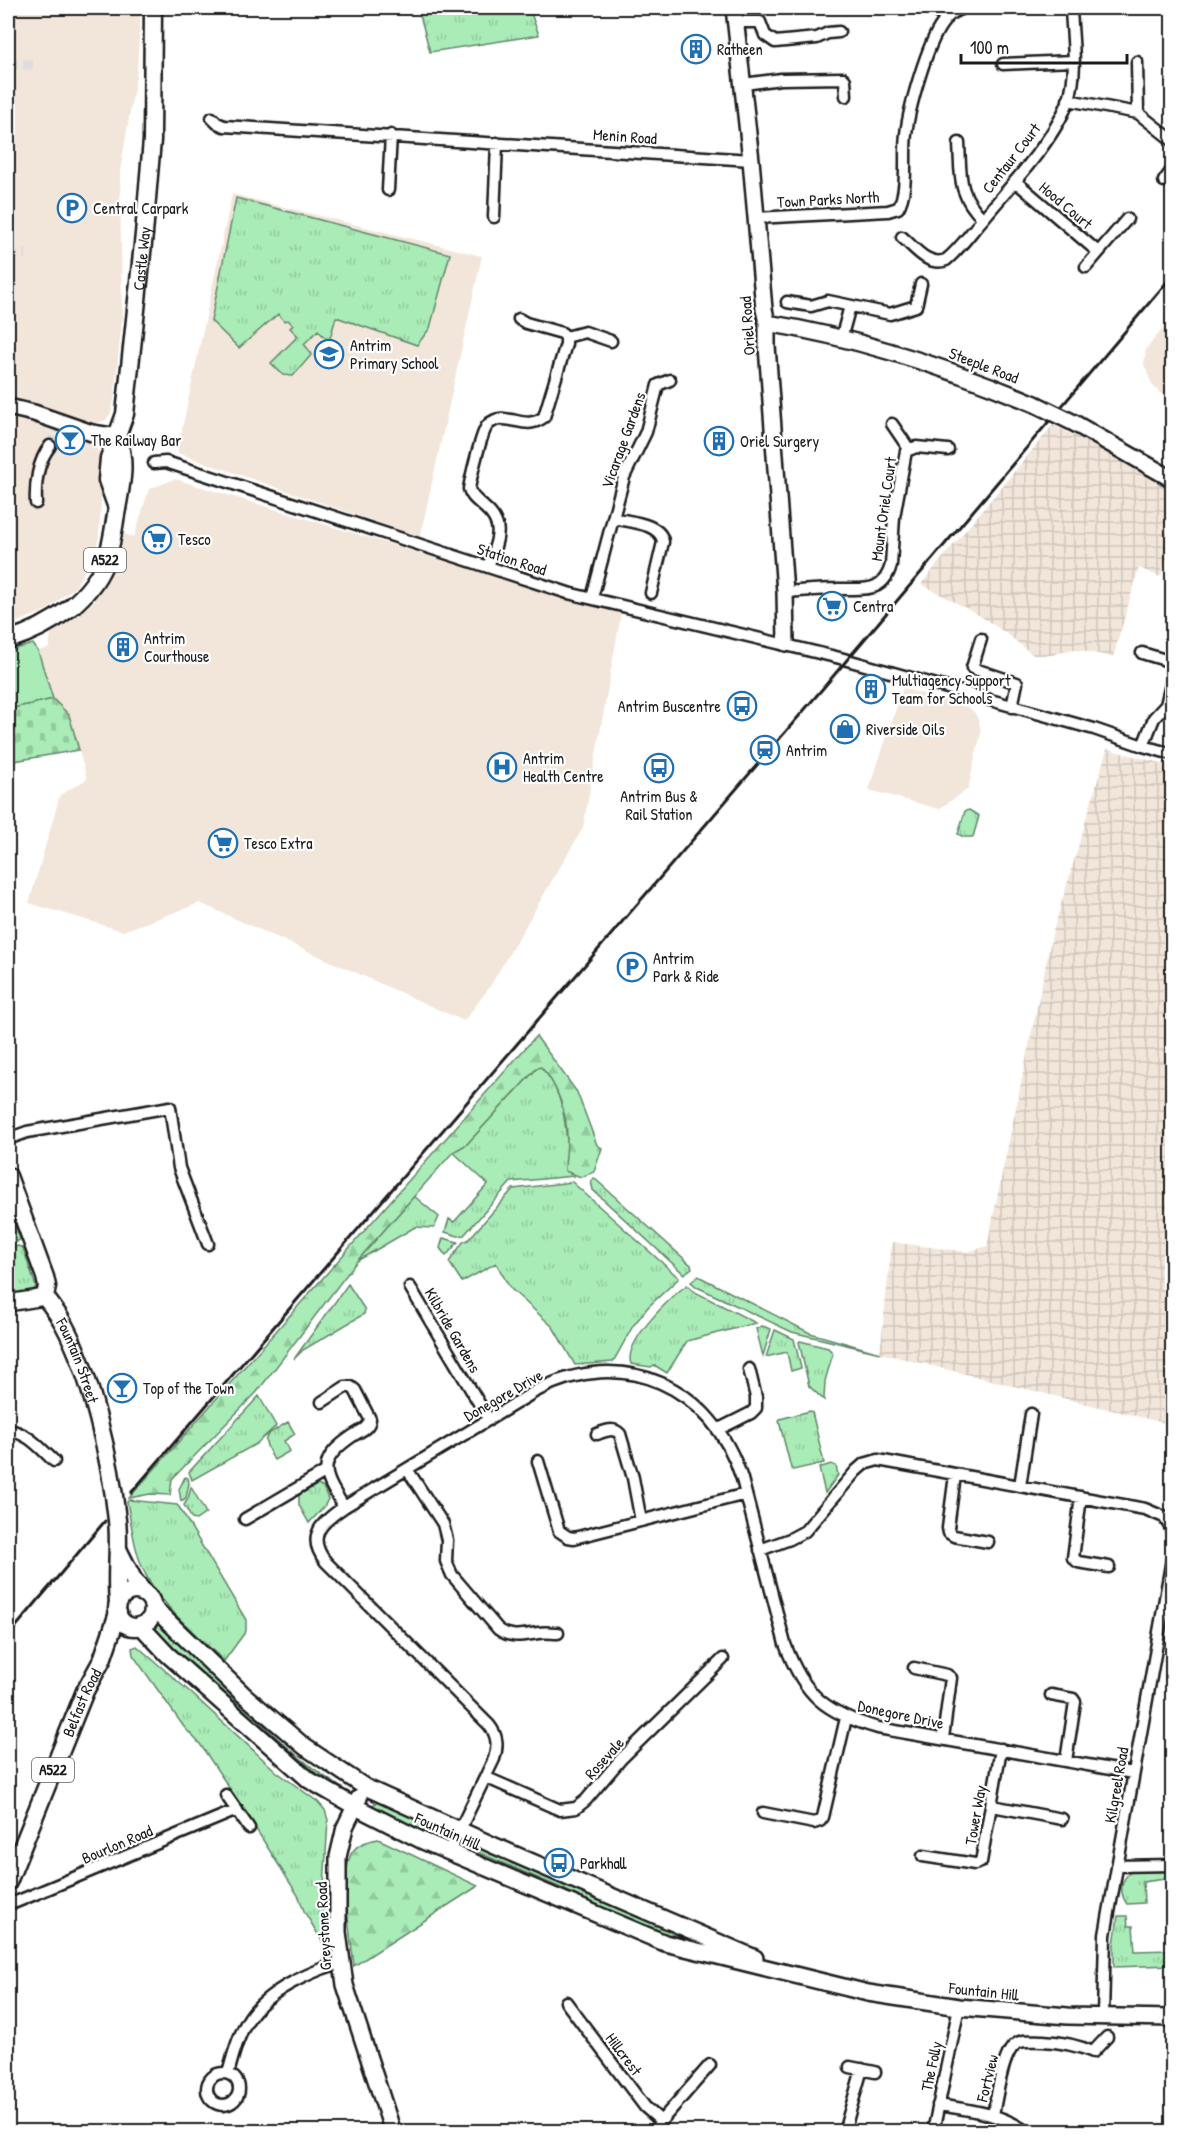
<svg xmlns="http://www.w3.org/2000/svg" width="1180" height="2139" viewBox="0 0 1180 2139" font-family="'Patrick Hand',sans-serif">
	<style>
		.built { fill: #f2e6da }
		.industrial { fill: url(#industrial-grid) }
		.grass { fill: url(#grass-tufts); stroke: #62846a; stroke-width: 1.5 }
		.forest { fill: url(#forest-firs); stroke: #62846a; stroke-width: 1.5 }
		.cemetery { fill: url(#cemetery-stones); stroke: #62846a; stroke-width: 1.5 }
		.green { fill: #a9ecb7; stroke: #62846a; stroke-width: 1.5 }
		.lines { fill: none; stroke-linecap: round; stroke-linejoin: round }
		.street-tunnel { stroke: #ddd; stroke-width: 10; stroke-dasharray: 10 5; stroke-linecap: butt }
		.street-casing { stroke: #1c1c1c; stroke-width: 15 }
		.secondary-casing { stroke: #1c1c1c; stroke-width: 20 }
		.primary-casing { stroke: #1c1c1c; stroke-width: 21 }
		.street { stroke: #fff; stroke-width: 10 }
		.secondary { stroke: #fff; stroke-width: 15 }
		.primary { stroke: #fff; stroke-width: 16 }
		.rail { stroke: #1c1c1c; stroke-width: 3 }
		.secondary-bridge-casing { stroke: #1c1c1c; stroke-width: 20; stroke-linecap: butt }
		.secondary-bridge { stroke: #fff; stroke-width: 15 }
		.labels { text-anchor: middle; stroke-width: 4.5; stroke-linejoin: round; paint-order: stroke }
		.shield { fill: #fff; stroke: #606060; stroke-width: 1.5 }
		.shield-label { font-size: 15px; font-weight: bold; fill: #1c1c1c }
		.poi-label { font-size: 16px; fill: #1c1c1c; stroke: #fff; text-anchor: start }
		.street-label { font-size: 16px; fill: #1c1c1c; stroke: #fff }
	</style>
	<defs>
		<pattern id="industrial-grid" width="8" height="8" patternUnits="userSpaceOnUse" patternTransform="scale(1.5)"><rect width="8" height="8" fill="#f2e6da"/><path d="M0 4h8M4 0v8" fill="none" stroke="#cfc5ba"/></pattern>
		<pattern id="grass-tufts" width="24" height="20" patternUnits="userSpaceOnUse" patternTransform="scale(1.5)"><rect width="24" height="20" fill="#a9ecb7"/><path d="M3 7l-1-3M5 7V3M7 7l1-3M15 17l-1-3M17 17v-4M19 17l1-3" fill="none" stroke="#91ca9d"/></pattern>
		<pattern id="forest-firs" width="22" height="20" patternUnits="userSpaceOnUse" patternTransform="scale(1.5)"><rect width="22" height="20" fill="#a9ecb7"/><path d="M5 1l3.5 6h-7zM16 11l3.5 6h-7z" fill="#91ca9d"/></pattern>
		<pattern id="cemetery-stones" width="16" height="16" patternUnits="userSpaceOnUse" patternTransform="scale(1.5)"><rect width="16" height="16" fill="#a9ecb7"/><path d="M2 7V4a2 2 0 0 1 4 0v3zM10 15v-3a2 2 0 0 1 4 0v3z" fill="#91ca9d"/></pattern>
	</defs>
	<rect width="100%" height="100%" fill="#fff"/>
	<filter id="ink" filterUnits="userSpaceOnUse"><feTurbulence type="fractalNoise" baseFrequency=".0167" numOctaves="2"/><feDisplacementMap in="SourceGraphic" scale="12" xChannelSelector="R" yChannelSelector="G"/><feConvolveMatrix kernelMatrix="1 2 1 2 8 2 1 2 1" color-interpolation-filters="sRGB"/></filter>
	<g filter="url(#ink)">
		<path class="built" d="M8,8H141L137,70L120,172L122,318L114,400L111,413L106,420L97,423L95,446L100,453L103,468L99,536L95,552L76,586L47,610L8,626Z
			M232,194L482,256L420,537L177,453Z
			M1172,317V404L1152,385L1144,364L1146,349Z
			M175,479L621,614L583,828L489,988L464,1021L200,903L123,931L29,903L60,795L87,779L69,715L53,699L38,651L49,648L51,633L72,620L94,601L113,570L124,534L134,537L149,489Z
			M903,688L968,707L975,713L979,722L981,733L968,789L939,809L869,790Z"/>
		<path class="industrial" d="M1053,425L1122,459L1172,491V543L1160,577L1139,568L1113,657L1073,649L1052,655H1033L1006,633L977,614L921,584Z
			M1107,749L1172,766V1425L880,1353L892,1242L967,1252L987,1246L1052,935Z"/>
		<path class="grass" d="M418,8H514L515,10L529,8L539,35L430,52Z
			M236,198L450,254L430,328L417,345L336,317L329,342L318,330L304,344L312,354L293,376L283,375L271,363L298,336L290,328L293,325L288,320L284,321L278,314L239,348L211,321Z
			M969,810L979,816L973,837H964L958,834L965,811Z
			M541,1067C568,1095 566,1138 570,1174H575L574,1176L511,1182L464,1235L458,1236L445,1232L449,1219L454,1222L488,1184L453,1152L467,1144L537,1068Z
			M594,1178L691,1265L692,1268L684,1274L593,1190L591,1181Z
			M572,1182L679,1278L648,1307L633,1326L613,1362L575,1365L553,1327L510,1288L496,1263L462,1282L449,1262L463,1242L468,1240L513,1189Z
			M414,1196L439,1217L434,1228L415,1227L357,1261Z
			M8,1203L20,1239L17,1242L8,1245Z
			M443,1238L458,1242L446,1256L440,1248Z
			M18,1246L23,1248L36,1287L31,1293L8,1295V1249Z
			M698,1276L810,1333L880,1353L792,1332L697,1287L691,1282Z
			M348,1284L365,1310L364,1314L303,1350L294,1359Z
			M687,1285L693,1291L756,1323L687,1341L667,1373L654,1365L651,1367L631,1364C623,1343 670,1297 687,1285Z
			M762,1326L771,1329L763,1356L756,1329Z
			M775,1330L794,1339L801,1368L791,1371L787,1352L766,1357Z
			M800,1341L828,1348L833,1353L825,1381L824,1400L809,1386L799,1342Z
			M259,1396L276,1426L256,1444L192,1480L189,1472Z
			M810,1411L812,1412L824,1463L793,1470L791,1468L779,1421L780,1419Z
			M288,1422L295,1434L284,1441L290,1451L274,1460C259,1434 265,1437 288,1422Z
			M831,1464L836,1466L838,1475L825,1493L819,1468Z
			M185,1477L188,1478L189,1483L186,1498L181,1501L179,1489Z
			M317,1485L323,1487L328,1499L324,1507L309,1523L299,1505V1494Z
			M191,1487L206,1513L196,1520L192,1519L184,1505L188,1499Z
			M129,1500L177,1505L179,1507L246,1620V1631L224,1661C198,1636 166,1610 148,1579C135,1557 132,1527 127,1502Z
			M157,1622L161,1623C176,1638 192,1653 207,1668C252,1713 287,1754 342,1788L343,1791L315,1776L230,1703L153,1631L152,1628Z
			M137,1646L190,1692L277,1772L318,1802L325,1810L328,1820L323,1902L325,1946L304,1911L299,1897L244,1810L200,1744L184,1727L133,1655L132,1648Z
			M378,1802L439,1829L442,1836L436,1839L372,1809V1805Z
			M477,1845L722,1951L692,1944L630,1922L561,1888L475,1851L473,1848Z
			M1172,1870V1878L1143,1882L1144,1903L1127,1904C1118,1892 1121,1879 1132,1871Z
			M1118,1916H1127L1128,1926H1133L1135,1951L1172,1950V1965L1114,1967V1945Z"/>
		<path class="forest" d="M536,1036L577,1092L597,1145L602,1148L594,1172L581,1177L565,1171C565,1160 567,1149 567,1138C567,1114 558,1085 541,1067L537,1068L467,1144L453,1152L357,1261L257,1392L172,1479L170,1495L150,1494L129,1498Z
			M378,1839L478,1886L354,1966C351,1939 340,1878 351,1854C356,1844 368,1841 378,1839Z"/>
		<path class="cemetery" d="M53,699L69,715L79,750L8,762V709Z"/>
		<path class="green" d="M33,644L38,651L53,699L8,709V651Z"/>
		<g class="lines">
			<path class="street-tunnel" d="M8,64L37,65
				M8,253L26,254
				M50,446L57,430"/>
			<g class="street-casing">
				<path id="street" d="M933,8L946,19
					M736,22H760L765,35L775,42L817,38L828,33L839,32
					M1137,62L1138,113
					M1003,64L1073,61
					M744,84L781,79L843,78L845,80L846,96
					M1068,100L1138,113L1172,140
					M212,118L217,123L224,126L751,160
					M959,143C961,177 957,193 983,219
					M1015,181L1098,252
					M1164,181L1172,170
					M388,190L391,135
					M494,217L497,143
					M756,218L888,211L898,208C909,189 903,156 906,134C909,108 927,44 942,24C947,16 955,10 964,8
					M902,237C915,248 928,267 946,260C960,249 971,232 983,219C1010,186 1055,140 1069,99C1078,71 1072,37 1071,8
					M1086,267L1127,219
					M787,302L811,306L828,301L890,314L916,306L921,284
					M566,337L585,332L611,341
					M841,339L850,306
					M892,424L909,449
					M154,463L166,462L568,593L840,658L1094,729L1143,746L1172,754
					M36,503C35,484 38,461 50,446
					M613,518C629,522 661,523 663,542L651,593
					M488,567C496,543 507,526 484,507C478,501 471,497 469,489C471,477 481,434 487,426C491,421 498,418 504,419C519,420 529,428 544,417L566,344V337L562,333L526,323L519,319
					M785,592C802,591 820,589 837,589C861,588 883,595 891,565L894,517L906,451L916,447L948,450
					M592,598L624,477L646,432L658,385L670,380
					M981,639L972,668L1017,683L1012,707
					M1142,653L1172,662
					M1143,746L1154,718L1166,705L1172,680
					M8,1139L27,1132L170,1107L179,1168L208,1244
					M410,1287L489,1420
					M322,1402L345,1387H351L355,1390L370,1419C369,1428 362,1430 354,1435C316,1460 322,1473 344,1507
					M719,1429L751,1413L756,1408V1397L749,1369
					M8,1430C28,1433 39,1447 54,1461
					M597,1434C605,1431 613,1427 620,1434L633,1478L641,1521
					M538,1461L559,1531L568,1537L574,1538L746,1494
					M407,1469L443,1524L447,1540L446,1561L452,1575L498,1629C511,1639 523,1635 538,1633C544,1632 552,1633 558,1633
					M955,1475L948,1528L949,1533L954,1536L988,1542
					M1020,1486L1031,1414
					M1081,1497L1073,1558L1078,1562L1109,1567
					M245,1519L325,1472
					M760,1550L790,1539L805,1531L856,1471L864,1464L878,1460L1145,1509L1164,1517L1172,1530
					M914,1668L947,1675L951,1678L943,1738
					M1051,1695L1073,1699L1075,1702L1066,1761
					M485,1777L560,1810L576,1808L586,1800L621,1759L723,1659
					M226,1795L249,1828
					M992,1806L1062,1819
					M763,1813L814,1823L820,1821L823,1817L846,1718
					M449,1852L494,1759C498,1746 498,1736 489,1725L326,1562C305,1536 322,1522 344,1507L536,1391C623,1345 713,1386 742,1479L785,1644C804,1696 826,1713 878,1728L1133,1773
					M923,1856L975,1864L981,1862L1001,1749
					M1117,1866L1172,1865
					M8,1901L16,1902L237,1810
					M566,2002L645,2107L661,2121
					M1103,2017L1105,1935L1172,1559
					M850,2067L875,2072
					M207 2089a16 16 0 1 1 32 0a16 16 0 1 1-32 0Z
					M228,2074C241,2024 250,2004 297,1980C311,1973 326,1966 341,1963
					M938,2105C970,2110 1000,2113 1027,2132
					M993,2114C997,2098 1002,2053 1016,2044C1023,2039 1034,2041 1043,2041C1061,2042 1077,2045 1093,2052L1107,2037
					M654,2132L661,2121L710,2065
					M844,2132L862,2069
					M933,2132L959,2007"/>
			</g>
			<g class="secondary-casing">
				<path id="secondary" d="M734,8L751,160L764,309L767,323V346L785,592L786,643
					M767,323C860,338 949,368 1035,404
					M8,407L34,413L92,433L118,437
					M1074,423L1172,479
					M8,1303L45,1297
					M152,1606L243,1694L305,1747L365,1787L495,1846L755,1958
					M140,1625L167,1654L309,1780L354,1806L423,1841L665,1943L868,1993L959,2007L1068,2016L1172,2018
					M359,1798L345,1827L338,1857V1932L345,1985L393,2132"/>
			</g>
			<g class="primary-casing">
				<g id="primary">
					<path id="s1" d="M117,508L107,480L109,458L125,414L144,234L152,140L153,8"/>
					<path d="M8,640C50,627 94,599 108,554C113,539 114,524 117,509C122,480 126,466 118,437"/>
					<path id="s2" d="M8,1176L45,1277L47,1286L45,1297C51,1305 58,1314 63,1323C91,1374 111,1462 117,1520C120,1548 115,1575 118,1602"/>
					<path d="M119,1551L133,1579L145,1594"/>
					<circle cx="135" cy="1609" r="18"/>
					<path id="s3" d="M8,1882L85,1691L102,1660L118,1613"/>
				</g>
			</g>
			<use href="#street" class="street"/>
			<use href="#secondary" class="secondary"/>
			<use href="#primary" class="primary"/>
			<path class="rail" d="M131,1493L824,687L1172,276
				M8,1636L105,1521"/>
			<g class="secondary-bridge-casing">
				<path id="secondary-bridge" d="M1035,404L1074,423"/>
			</g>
			<use href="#secondary-bridge" class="secondary-bridge"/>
		</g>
	</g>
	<defs>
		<g id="building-ring" transform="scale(1.5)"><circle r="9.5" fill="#fff" stroke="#1f6fb2" stroke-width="1.5"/><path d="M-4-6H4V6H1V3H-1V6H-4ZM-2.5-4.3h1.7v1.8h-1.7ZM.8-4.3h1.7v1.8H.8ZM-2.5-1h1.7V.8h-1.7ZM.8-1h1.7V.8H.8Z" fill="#1f6fb2"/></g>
		<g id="parking-ring" transform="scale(1.5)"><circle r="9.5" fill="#fff" stroke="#1f6fb2" stroke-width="1.5"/><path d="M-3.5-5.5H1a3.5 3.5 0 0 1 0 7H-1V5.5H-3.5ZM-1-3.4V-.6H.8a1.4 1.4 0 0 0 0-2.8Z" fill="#1f6fb2"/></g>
		<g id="school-ring" transform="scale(1.5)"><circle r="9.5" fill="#fff" stroke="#1f6fb2" stroke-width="1.5"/><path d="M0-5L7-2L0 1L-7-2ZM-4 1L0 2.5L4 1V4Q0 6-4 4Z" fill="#1f6fb2"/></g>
		<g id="bar-ring" transform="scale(1.5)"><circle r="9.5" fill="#fff" stroke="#1f6fb2" stroke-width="1.5"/><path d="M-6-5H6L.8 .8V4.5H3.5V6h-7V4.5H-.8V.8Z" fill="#1f6fb2"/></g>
		<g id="supermarket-ring" transform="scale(1.5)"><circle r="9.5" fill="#fff" stroke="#1f6fb2" stroke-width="1.5"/><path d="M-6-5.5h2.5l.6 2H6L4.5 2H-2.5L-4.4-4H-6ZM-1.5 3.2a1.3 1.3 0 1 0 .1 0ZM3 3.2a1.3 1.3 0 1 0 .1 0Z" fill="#1f6fb2"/></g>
		<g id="bus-ring" transform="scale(1.5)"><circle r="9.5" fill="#fff" stroke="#1f6fb2" stroke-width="1.5"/><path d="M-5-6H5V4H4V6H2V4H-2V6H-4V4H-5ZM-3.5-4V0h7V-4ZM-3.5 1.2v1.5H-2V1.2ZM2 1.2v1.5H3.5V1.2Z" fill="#1f6fb2"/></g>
		<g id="shop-ring" transform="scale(1.5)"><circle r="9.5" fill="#fff" stroke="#1f6fb2" stroke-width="1.5"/><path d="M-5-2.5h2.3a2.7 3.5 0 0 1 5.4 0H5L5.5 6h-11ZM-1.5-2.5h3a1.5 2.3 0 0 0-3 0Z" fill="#1f6fb2"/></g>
		<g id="station-ring" transform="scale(1.5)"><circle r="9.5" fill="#fff" stroke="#1f6fb2" stroke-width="1.5"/><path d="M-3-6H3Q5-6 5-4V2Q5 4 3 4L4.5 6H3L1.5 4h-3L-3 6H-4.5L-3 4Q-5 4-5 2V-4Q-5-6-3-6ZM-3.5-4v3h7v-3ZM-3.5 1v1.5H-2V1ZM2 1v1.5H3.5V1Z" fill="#1f6fb2"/></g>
		<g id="hospital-ring" transform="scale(1.5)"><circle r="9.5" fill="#fff" stroke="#1f6fb2" stroke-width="1.5"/><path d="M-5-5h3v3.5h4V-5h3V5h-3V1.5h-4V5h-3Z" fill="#1f6fb2"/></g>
	</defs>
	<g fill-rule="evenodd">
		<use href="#building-ring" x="696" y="49"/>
		<use href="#parking-ring" x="72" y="208"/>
		<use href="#school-ring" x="329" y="354"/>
		<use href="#bar-ring" x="70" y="440"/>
		<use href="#building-ring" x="719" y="441"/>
		<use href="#supermarket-ring" x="157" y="539"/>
		<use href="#supermarket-ring" x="832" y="606"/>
		<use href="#building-ring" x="123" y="647"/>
		<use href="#building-ring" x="871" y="689"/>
		<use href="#bus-ring" x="742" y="706"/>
		<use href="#shop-ring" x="845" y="729"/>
		<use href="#station-ring" x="765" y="750"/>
		<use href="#hospital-ring" x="502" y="767"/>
		<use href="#bus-ring" x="659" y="768"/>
		<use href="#supermarket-ring" x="223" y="843"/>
		<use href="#parking-ring" x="632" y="967"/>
		<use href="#bar-ring" x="122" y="1388"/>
		<use href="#bus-ring" x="559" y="1863"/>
	</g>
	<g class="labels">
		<g class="shield">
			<rect x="84" y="548" width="42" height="24" rx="4.5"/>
			<rect x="32" y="1758" width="42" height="24" rx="4.5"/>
		</g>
		<g class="shield-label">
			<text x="105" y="565">A522</text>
			<text x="53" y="1775">A522</text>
		</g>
		<g class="poi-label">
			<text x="717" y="55">Ratheen</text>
			<text x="93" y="214">Central Carpark</text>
			<text x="350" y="351">Antrim<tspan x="350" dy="18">Primary School</tspan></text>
			<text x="91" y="446">The Railway Bar</text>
			<text x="740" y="447">Oriel Surgery</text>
			<text x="178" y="545">Tesco</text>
			<text x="853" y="612">Centra</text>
			<text x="144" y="644">Antrim<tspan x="144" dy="18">Courthouse</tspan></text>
			<text x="892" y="686">Multiagency Support<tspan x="892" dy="18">Team for Schools</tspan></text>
			<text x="721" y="712" text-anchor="end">Antrim Buscentre</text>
			<text x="866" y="735">Riverside Oils</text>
			<text x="786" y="756">Antrim</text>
			<text x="523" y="764">Antrim<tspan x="523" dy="18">Health Centre</tspan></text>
			<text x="659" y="802" text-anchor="middle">Antrim Bus &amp;<tspan x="659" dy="18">Rail Station</tspan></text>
			<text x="244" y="849">Tesco Extra</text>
			<text x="653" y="964">Antrim<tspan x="653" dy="18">Park &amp; Ride</tspan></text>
			<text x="143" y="1394">Top of the Town</text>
			<text x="580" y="1869">Parkhall</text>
		</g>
		<g class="street-label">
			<text transform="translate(625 136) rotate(4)" y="6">Menin Road</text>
			<text transform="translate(1011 158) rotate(-52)" y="6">Centaur Court</text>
			<text transform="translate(828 199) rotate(-3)" y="6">Town Parks North</text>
			<text transform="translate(1066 205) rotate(40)" y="6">Hood Court</text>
			<text dy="6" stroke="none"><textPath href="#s1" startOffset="255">Castle Way</textPath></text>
			<text transform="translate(747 326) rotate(-94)" y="6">Oriel Road</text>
			<text transform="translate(984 365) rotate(21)" y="6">Steeple Road</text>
			<text transform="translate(623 440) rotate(-70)" y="6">Vicarage Gardens</text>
			<text transform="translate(883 509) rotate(-82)" y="6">Mount Oriel Court</text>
			<text transform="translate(512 559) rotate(18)" y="6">Station Road</text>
			<text transform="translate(453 1330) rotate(60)" y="6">Kilbride Gardens</text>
			<text dy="6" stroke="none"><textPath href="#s2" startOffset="200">Fountain Street</textPath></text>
			<text transform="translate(503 1395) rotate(-30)" y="6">Donegore Drive</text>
			<text dy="6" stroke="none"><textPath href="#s3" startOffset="194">Belfast Road</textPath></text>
			<text transform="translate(901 1714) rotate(12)" y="6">Donegore Drive</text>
			<text transform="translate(604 1758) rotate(-48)" y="6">Rosevale</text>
			<text transform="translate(1116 1785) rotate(-80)" y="6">Kilgreel Road</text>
			<text transform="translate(975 1815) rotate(-80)" y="6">Tower Way</text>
			<text transform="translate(448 1831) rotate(24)" y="6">Fountain Hill</text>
			<text transform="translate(117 1844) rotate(-23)" y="6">Bourlon Road</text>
			<text transform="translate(323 1926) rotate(-93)" y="6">Greystone Road</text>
			<text transform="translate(984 1991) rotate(6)" y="6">Fountain Hill</text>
			<text transform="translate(624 2054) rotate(53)" y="6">Hillcrest</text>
			<text transform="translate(931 2066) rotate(-78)" y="6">The Folly</text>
			<text transform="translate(987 2078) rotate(-76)" y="6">Fortview</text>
		</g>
	</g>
	<rect width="1180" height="2139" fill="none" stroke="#fff" stroke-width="30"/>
	<rect x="15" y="15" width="1150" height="2109" fill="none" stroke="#1c1c1c" stroke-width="2" filter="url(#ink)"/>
	<path d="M961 54v9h166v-9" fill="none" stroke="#1c1c1c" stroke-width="3"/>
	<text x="970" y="54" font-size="18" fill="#1c1c1c" stroke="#ffffff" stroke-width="4.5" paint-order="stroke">100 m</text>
</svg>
